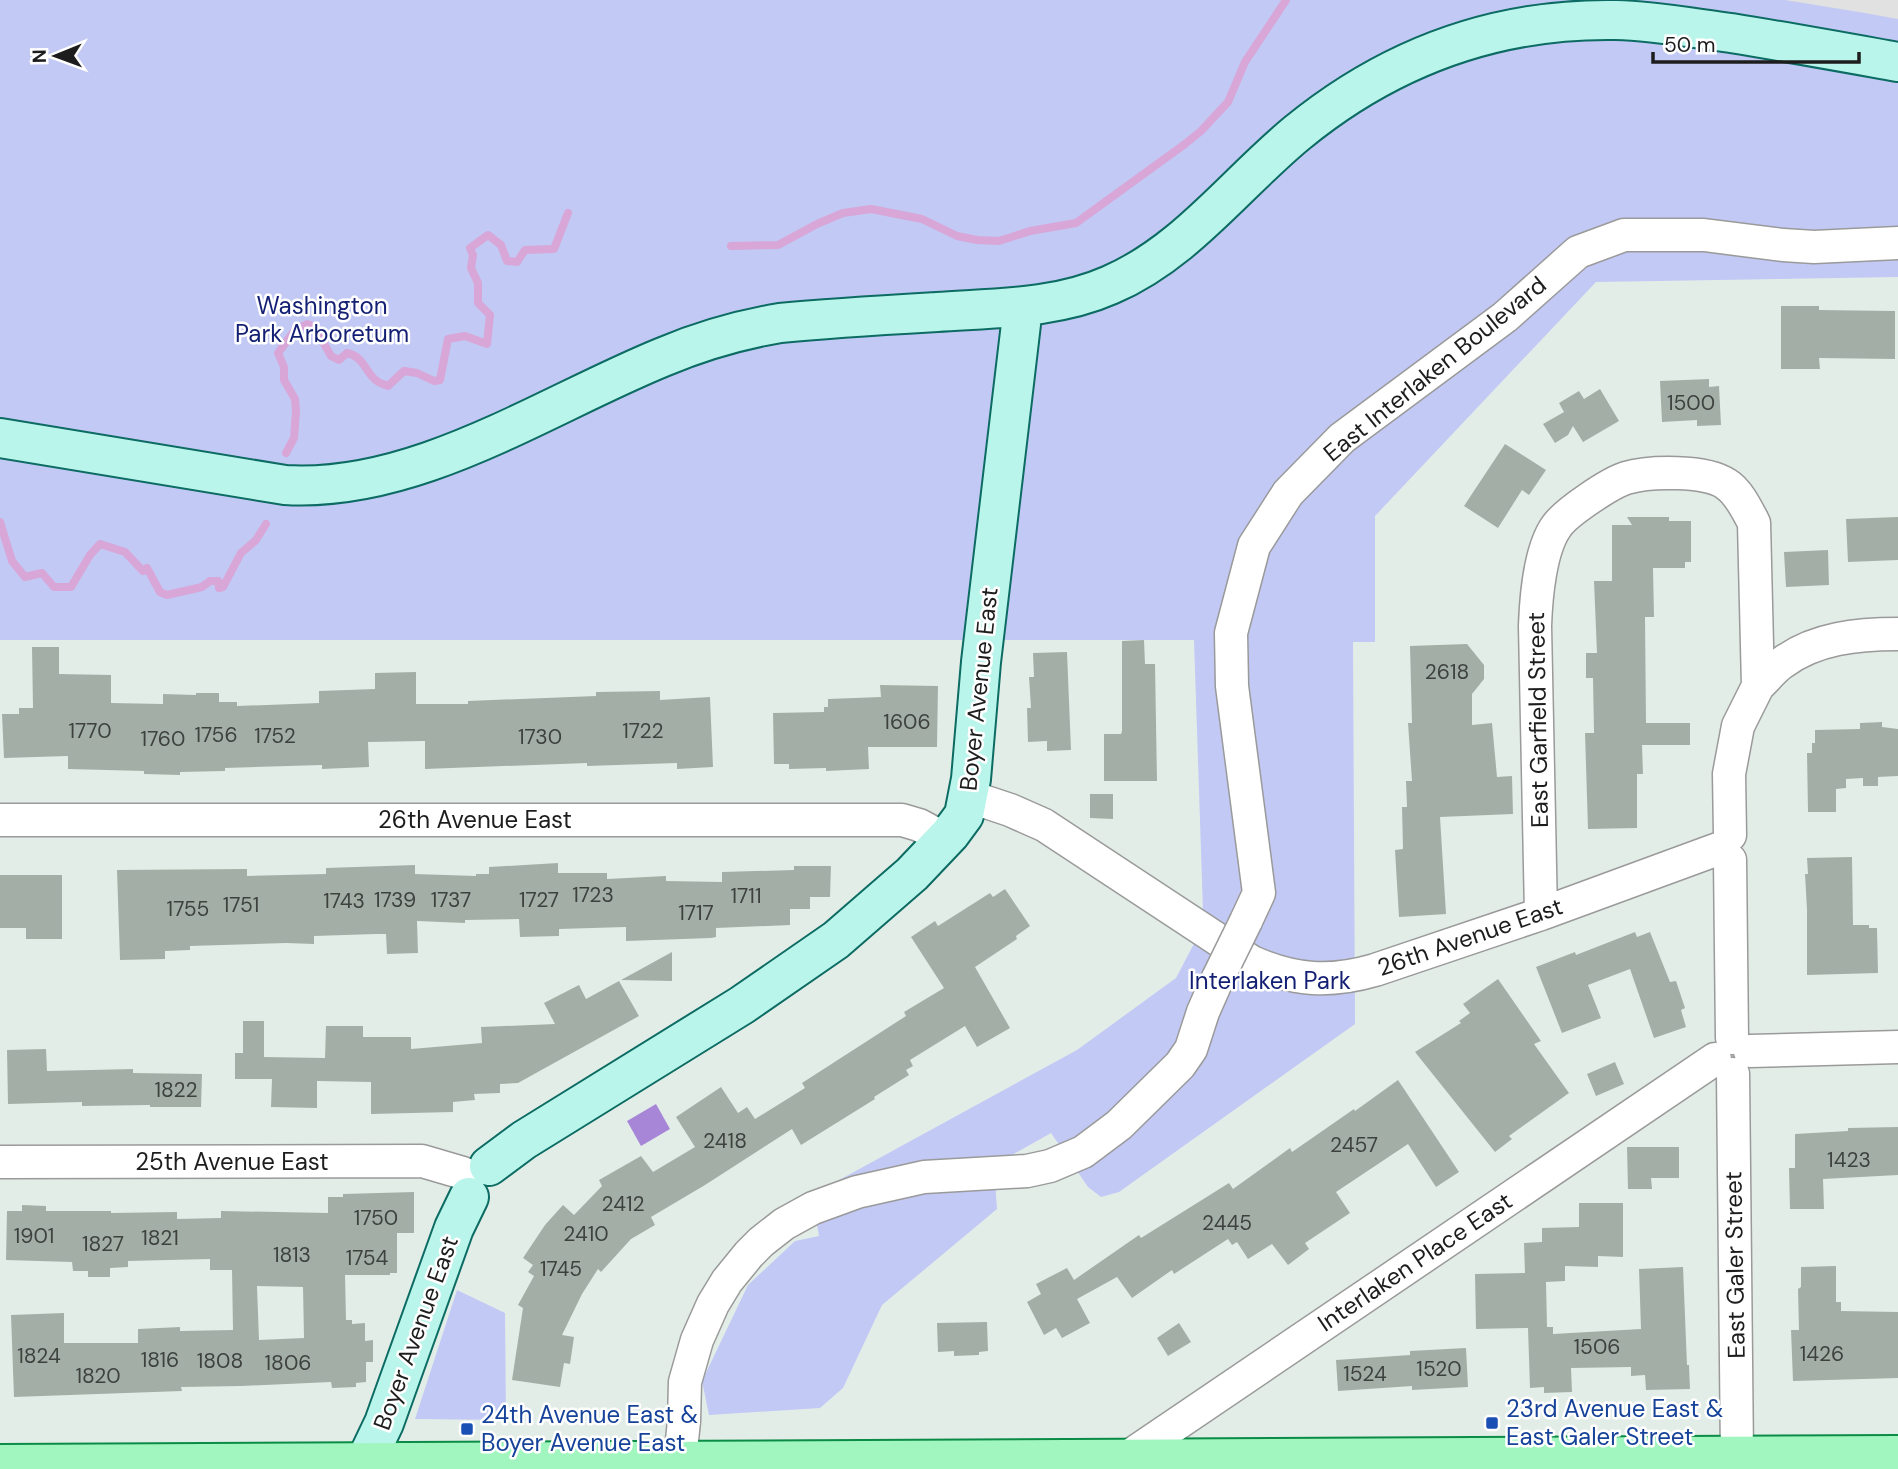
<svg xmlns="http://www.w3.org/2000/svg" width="1898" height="1469" viewBox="0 0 1898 1469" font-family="'DM Sans',sans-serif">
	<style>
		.park { fill: #c2c9f5 }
		.pitch { fill: #a786d7 }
		.parking { fill: #e1e1e1 }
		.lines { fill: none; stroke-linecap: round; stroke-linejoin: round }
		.stream { stroke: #d8a6d7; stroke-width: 8 }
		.building { fill: #a3afa6; fill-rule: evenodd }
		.street-casing { stroke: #9a9a9a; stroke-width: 35 }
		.secondary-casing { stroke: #0c6b62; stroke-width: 42 }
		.primary-casing { stroke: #0a8b46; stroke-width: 42 }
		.street { stroke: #fff; stroke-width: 32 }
		.secondary { stroke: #baf5eb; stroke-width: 38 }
		.primary { stroke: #a1f5bf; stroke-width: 38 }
		.street-bridge-casing { stroke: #9a9a9a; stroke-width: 35; stroke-linecap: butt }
		.street-bridge { stroke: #fff; stroke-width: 32 }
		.transit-dot { fill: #1a4fb4; stroke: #fff; stroke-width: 2.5 }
		.labels { text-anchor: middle; stroke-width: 5; stroke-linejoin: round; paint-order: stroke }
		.number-label { font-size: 21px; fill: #3e423f }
		.park-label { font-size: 24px; fill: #131f73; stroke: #fff }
		.street-label { font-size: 24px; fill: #1d1d1d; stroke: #fff }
		.transit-label { font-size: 24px; fill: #164399; stroke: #fff; text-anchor: start }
	</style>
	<rect width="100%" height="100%" fill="#e3ede8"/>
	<path class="park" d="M0,0H1898V277L1596,282L1375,516V642H1353L1355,1024L1119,1192L1101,1197L1088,1187L1051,1133L994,1165L997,1209L882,1305L843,1388L820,1408L709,1415L702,1381L748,1285L795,1241L819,1236L813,1202L810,1196L1077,1050L1176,978L1208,917L1203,911L1194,640H0Z
		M457,1290L505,1313L506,1420L415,1419Z"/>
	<path class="pitch" d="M656,1104L670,1129L641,1146L627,1121Z"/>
	<path class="parking" d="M1785,0H1898V19L1865,13Z"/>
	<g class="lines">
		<path class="stream" d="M731,246L778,245L817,224L843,213L871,209L922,219L957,236L977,240L999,241L1030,231L1076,223L1185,144L1201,131L1228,102L1245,62L1286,0
			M286,453L294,438L296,411L295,399L284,380V367L278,353L295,330L307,324L314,326L331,356L339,360L347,353C365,357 365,373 377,381C380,384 384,384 388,386L404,371L417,373L434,381L440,380L448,339L465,336L487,344L490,315L478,303V283L471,268L473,255L470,248L488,235L501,245L507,261L517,262L525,250L554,249L568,213
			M0,522L12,561L25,577L42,573L54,587H71L90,555L100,544L125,552L143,571L147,568L160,592L167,595L202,587L210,581H218L219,588L223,587L241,553L256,540L266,524"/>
	</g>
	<path class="building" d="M1781,306H1819V310L1895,311V359L1819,358L1820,369H1781Z
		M1709,379V387L1719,386L1721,425L1697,426V420L1662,422L1660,381Z
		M1600,389L1619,421L1583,442L1573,426L1568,435L1555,443L1543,424L1564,412L1559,403L1579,391L1584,399Z
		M1505,444L1546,470L1529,495L1522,490L1498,528L1464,506Z
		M1627,517H1669V521H1691V562H1685V568H1653L1654,617H1645L1646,723H1690V745H1642L1643,774H1637V828L1588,829L1585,733H1594L1593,678H1586V653H1597L1594,581H1612V525H1632Z
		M1898,517V560L1848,562L1846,519Z
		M1828,550L1829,585L1786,587L1784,552Z
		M1144,640L1145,664H1155L1157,781H1104V734H1121L1122,731V641Z
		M1467,644L1484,665V679L1472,694V725L1492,723L1497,777L1512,776L1513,814L1440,817L1446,914L1399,917L1395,850L1403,849L1402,807H1407L1406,781H1412L1408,723H1412L1410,646Z
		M32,647H59V674L111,675V703L163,704V694L196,695V693H219V702H237V706L319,703V691L375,689V673L416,672V704H468V701L596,696V692L660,691V700L710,697L713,767L677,769V763L587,766V763L425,769V741L368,742L369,767L322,769V765L225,768V771L180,772V775L144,774V771L68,769V756L4,758L2,714H19V708H33Z
		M1067,652L1071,750L1047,751V741L1028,742L1027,708H1031L1029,677H1034L1033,653Z
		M880,685L938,686L937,747H868L869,769L826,771V768L789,769V764H774L773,713L824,712V707H828V699L881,697Z
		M1882,722V727L1898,729V776L1878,777V786H1863V778L1846,779V788L1836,789V812H1808L1807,753H1812V743H1815V730L1860,729V723Z
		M1090,794H1113V819L1090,818Z
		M1852,857L1853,925H1869V928H1877L1878,973L1807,975V910L1805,874H1808L1807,858Z
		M558,863V873H607V879L666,876V881L722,882V872L794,870V866H831L830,897H810V909H790V925L716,928V937L711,938L626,941V927L559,929V936L520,937L519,919L465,920V923L417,921L418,953L387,954L386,934H376L314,936V944L286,943L190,946V950L165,951V959L120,960L117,870L247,869V876L326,874V868L415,865V874L476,876V874H489V867Z
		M0,875H62V939H26V928H0Z
		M1005,889L1030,926L1016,936L1017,939L975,967L1010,1028L977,1047L965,1026L910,1060L913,1066L906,1070L909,1075L874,1097L875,1099L801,1145L792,1129L705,1185L651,1217L655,1225L631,1239L601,1272L598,1269L582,1294L562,1335L574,1337L570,1364L564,1363L560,1387L512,1380L523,1308L518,1305L534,1276L528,1272L533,1265L523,1258L545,1225L563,1205L574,1215L602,1186L599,1180L641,1156L653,1172L695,1147L676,1117L721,1087L738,1113L747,1107L755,1119L805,1088L802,1083L906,1016L904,1012L944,988L911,937L935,921L938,926L990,893L993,897Z
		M1635,932L1637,937L1650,932L1670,982L1676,981L1685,1008L1681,1010L1686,1027L1654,1038L1630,969L1588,985L1601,1018L1562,1033L1536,967L1575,952L1576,955Z
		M672,952V981L621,980Z
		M1498,979L1541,1041L1534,1044L1569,1093L1509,1136L1512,1139L1495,1152L1415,1052L1461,1023L1459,1021L1470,1013L1463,1004Z
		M619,981L639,1016L518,1083L500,1084V1093L474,1094L475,1100L453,1102V1112L371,1114V1082L317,1081V1108L271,1107L272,1079H235V1053H243V1021H264V1057L325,1058L326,1026H363V1037H411V1049L482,1043L481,1027L555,1024L544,1003L579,985L586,999Z
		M46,1049L47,1071L133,1069V1073L202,1074L201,1107H150V1105L82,1106V1102L8,1104L7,1050Z
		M1615,1062L1624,1084L1596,1096L1587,1074Z
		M1398,1080L1459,1172L1436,1187L1408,1144L1336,1192L1350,1213L1305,1243L1309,1249L1288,1265L1272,1244L1248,1259L1237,1242L1232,1245L1228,1239L1174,1274L1172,1270L1132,1298L1117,1277L1077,1299L1090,1323L1062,1338L1056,1328L1044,1335L1027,1302L1041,1294L1036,1284L1067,1268L1074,1280L1139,1235L1141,1238L1229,1183L1233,1189L1290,1148L1292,1152L1354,1109L1355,1111Z
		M1898,1127V1175L1823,1179L1824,1209H1790L1789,1168H1795V1134L1848,1131V1128Z
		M1627,1147H1679V1178H1651L1652,1189H1628Z
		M414,1192V1233H397V1273H390V1275H345L346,1320H352V1324L365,1323V1341L373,1340V1362H366V1382L356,1383V1387L332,1388L331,1382L242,1386L181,1387L182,1391L14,1397L11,1315L64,1313V1343H138V1329L180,1327V1331L233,1330L232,1270H210V1259L128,1261V1267L110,1268V1277H88V1271H73L72,1262L6,1260L7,1211H22V1205L46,1206V1211H111V1213L177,1212V1219L221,1218V1211L328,1213V1197H343V1194ZM257,1286L303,1287L304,1338L259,1340Z
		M1579,1203H1623V1257L1598,1256V1267L1565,1266V1281L1546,1282L1547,1327H1553V1334L1641,1329L1639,1269L1683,1267L1687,1365H1689L1690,1389L1646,1390L1645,1375L1631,1376V1367L1571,1368L1572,1392L1544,1393V1387L1530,1388L1528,1328L1476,1329L1475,1274L1525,1273L1524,1243L1542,1242V1228L1579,1227Z
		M1836,1266V1302H1841V1311L1898,1312V1378L1793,1381L1791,1330H1799L1798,1289L1801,1287V1267Z
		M987,1322L988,1351L979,1352V1355L954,1356V1351L938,1352L937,1323Z
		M1179,1323L1191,1342L1168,1356L1157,1338Z
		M1466,1348L1468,1387L1412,1390V1386L1338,1391L1336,1360L1410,1355V1351Z"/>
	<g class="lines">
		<g class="street-casing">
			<path id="street" d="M1758,686C1766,679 1773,669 1782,663C1815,638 1858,634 1898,634
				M968,796L1010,810L1044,825L1252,962C1295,981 1330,983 1375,970L1541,914L1718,849
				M0,820H902L919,825L945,839
				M1730,860L1732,1038
				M1541,914L1535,626C1536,598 1540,550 1556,527C1565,513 1610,483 1626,478C1649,471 1706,470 1726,484C1739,492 1747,510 1754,523L1758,686L1738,726L1729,774L1730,835
				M1246,921L1259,893L1232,686L1231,633L1254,546L1288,493L1342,438L1505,317L1578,252L1624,235H1704L1783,245L1814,247L1898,243
				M1750,1051L1898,1047
				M1733,1074L1737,1456
				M0,1162L422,1161L463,1173
				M1120,1465L1125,1459L1715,1059
				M679,1469L684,1421L685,1382L697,1340L713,1304L727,1281L749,1254L761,1242L784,1224L813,1208L857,1192L924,1177L1027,1171L1050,1166L1083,1152L1119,1125L1180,1065L1191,1049L1203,1012L1218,978"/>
		</g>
		<g class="secondary-casing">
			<path id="secondary" d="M0,438L285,485C417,493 545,405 663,357C701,341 739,330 780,323C832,318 885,315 937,312C995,308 1056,309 1110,285C1185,253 1235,184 1297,133C1390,57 1496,18 1616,20C1655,21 1692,28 1731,33C1787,42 1842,52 1898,62
				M489,1166L524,1140L742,1005L836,940L912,874L950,834L964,815L971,779L981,662L1023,307
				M362,1469L384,1423L454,1228L469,1197"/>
		</g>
		<g class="primary-casing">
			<path id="primary" d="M0,1464L1898,1455"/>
		</g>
		<use href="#street" class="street"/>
		<use href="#secondary" class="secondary"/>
		<use href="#primary" class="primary"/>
		<g class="street-bridge-casing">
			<path id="street-bridge" d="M1218,978L1246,921"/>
		</g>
		<use href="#street-bridge" class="street-bridge"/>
	</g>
	<g class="transit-dot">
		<rect x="1485" y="1416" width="14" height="14" rx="3.5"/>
		<rect x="460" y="1422" width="14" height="14" rx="3.5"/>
	</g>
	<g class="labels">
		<g class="number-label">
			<text x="1691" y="410">1500</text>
			<text x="1447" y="679">2618</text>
			<text x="907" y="729">1606</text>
			<text x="90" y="738">1770</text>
			<text x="643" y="738">1722</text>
			<text x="216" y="742">1756</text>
			<text x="275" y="743">1752</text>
			<text x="540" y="744">1730</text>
			<text x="163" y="746">1760</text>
			<text x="593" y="902">1723</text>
			<text x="746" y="903">1711</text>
			<text x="395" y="907">1739</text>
			<text x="451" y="907">1737</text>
			<text x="539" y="907">1727</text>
			<text x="344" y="908">1743</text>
			<text x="241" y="912">1751</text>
			<text x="188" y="916">1755</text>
			<text x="696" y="920">1717</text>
			<text x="176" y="1097">1822</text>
			<text x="725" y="1148">2418</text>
			<text x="1354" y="1152">2457</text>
			<text x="1849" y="1167">1423</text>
			<text x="623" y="1211">2412</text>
			<text x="376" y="1225">1750</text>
			<text x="1227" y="1230">2445</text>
			<text x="586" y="1241">2410</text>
			<text x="34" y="1243">1901</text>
			<text x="160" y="1245">1821</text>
			<text x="103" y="1251">1827</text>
			<text x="292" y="1262">1813</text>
			<text x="367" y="1265">1754</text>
			<text x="561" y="1276">1745</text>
			<text x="1597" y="1354">1506</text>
			<text x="1822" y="1361">1426</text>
			<text x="39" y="1363">1824</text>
			<text x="160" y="1367">1816</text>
			<text x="220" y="1368">1808</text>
			<text x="288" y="1370">1806</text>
			<text x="1439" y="1376">1520</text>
			<text x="1365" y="1381">1524</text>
			<text x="98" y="1383">1820</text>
		</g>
		<g class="park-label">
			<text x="322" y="314">Washington<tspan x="322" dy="28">Park Arboretum</tspan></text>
			<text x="1270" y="989">Interlaken Park</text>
		</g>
		<g class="street-label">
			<text transform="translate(1435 369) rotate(-39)" y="8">East Interlaken Boulevard</text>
			<text transform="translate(979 689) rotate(-84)" y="8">Boyer Avenue East</text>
			<text transform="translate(1538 720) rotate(-91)" y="8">East Garfield Street</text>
			<text x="475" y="828">26th Avenue East</text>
			<text transform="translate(1470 937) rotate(-19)" y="8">26th Avenue East</text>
			<text x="232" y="1170">25th Avenue East</text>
			<text transform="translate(1415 1262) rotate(-34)" y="8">Interlaken Place East</text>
			<text transform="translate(1735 1265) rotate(-91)" y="8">East Galer Street</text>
			<text transform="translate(416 1333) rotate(-70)" y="8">Boyer Avenue East</text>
		</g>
		<g class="transit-label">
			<text x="1506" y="1417">23rd Avenue East &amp;<tspan x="1506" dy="28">East Galer Street</tspan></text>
			<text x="481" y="1423">24th Avenue East &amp;<tspan x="481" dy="28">Boyer Avenue East</tspan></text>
		</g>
	</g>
	<g transform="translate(56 56) rotate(269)" stroke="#ffffff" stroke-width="5" paint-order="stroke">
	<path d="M0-5L12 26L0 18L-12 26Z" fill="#1d1d1d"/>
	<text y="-10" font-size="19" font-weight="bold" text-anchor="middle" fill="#1d1d1d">N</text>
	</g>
	<path d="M1653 52v10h206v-10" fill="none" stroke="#1d1d1d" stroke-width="3.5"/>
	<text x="1664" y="52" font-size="21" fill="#1d1d1d" stroke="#ffffff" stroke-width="5" paint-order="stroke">50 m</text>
</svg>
